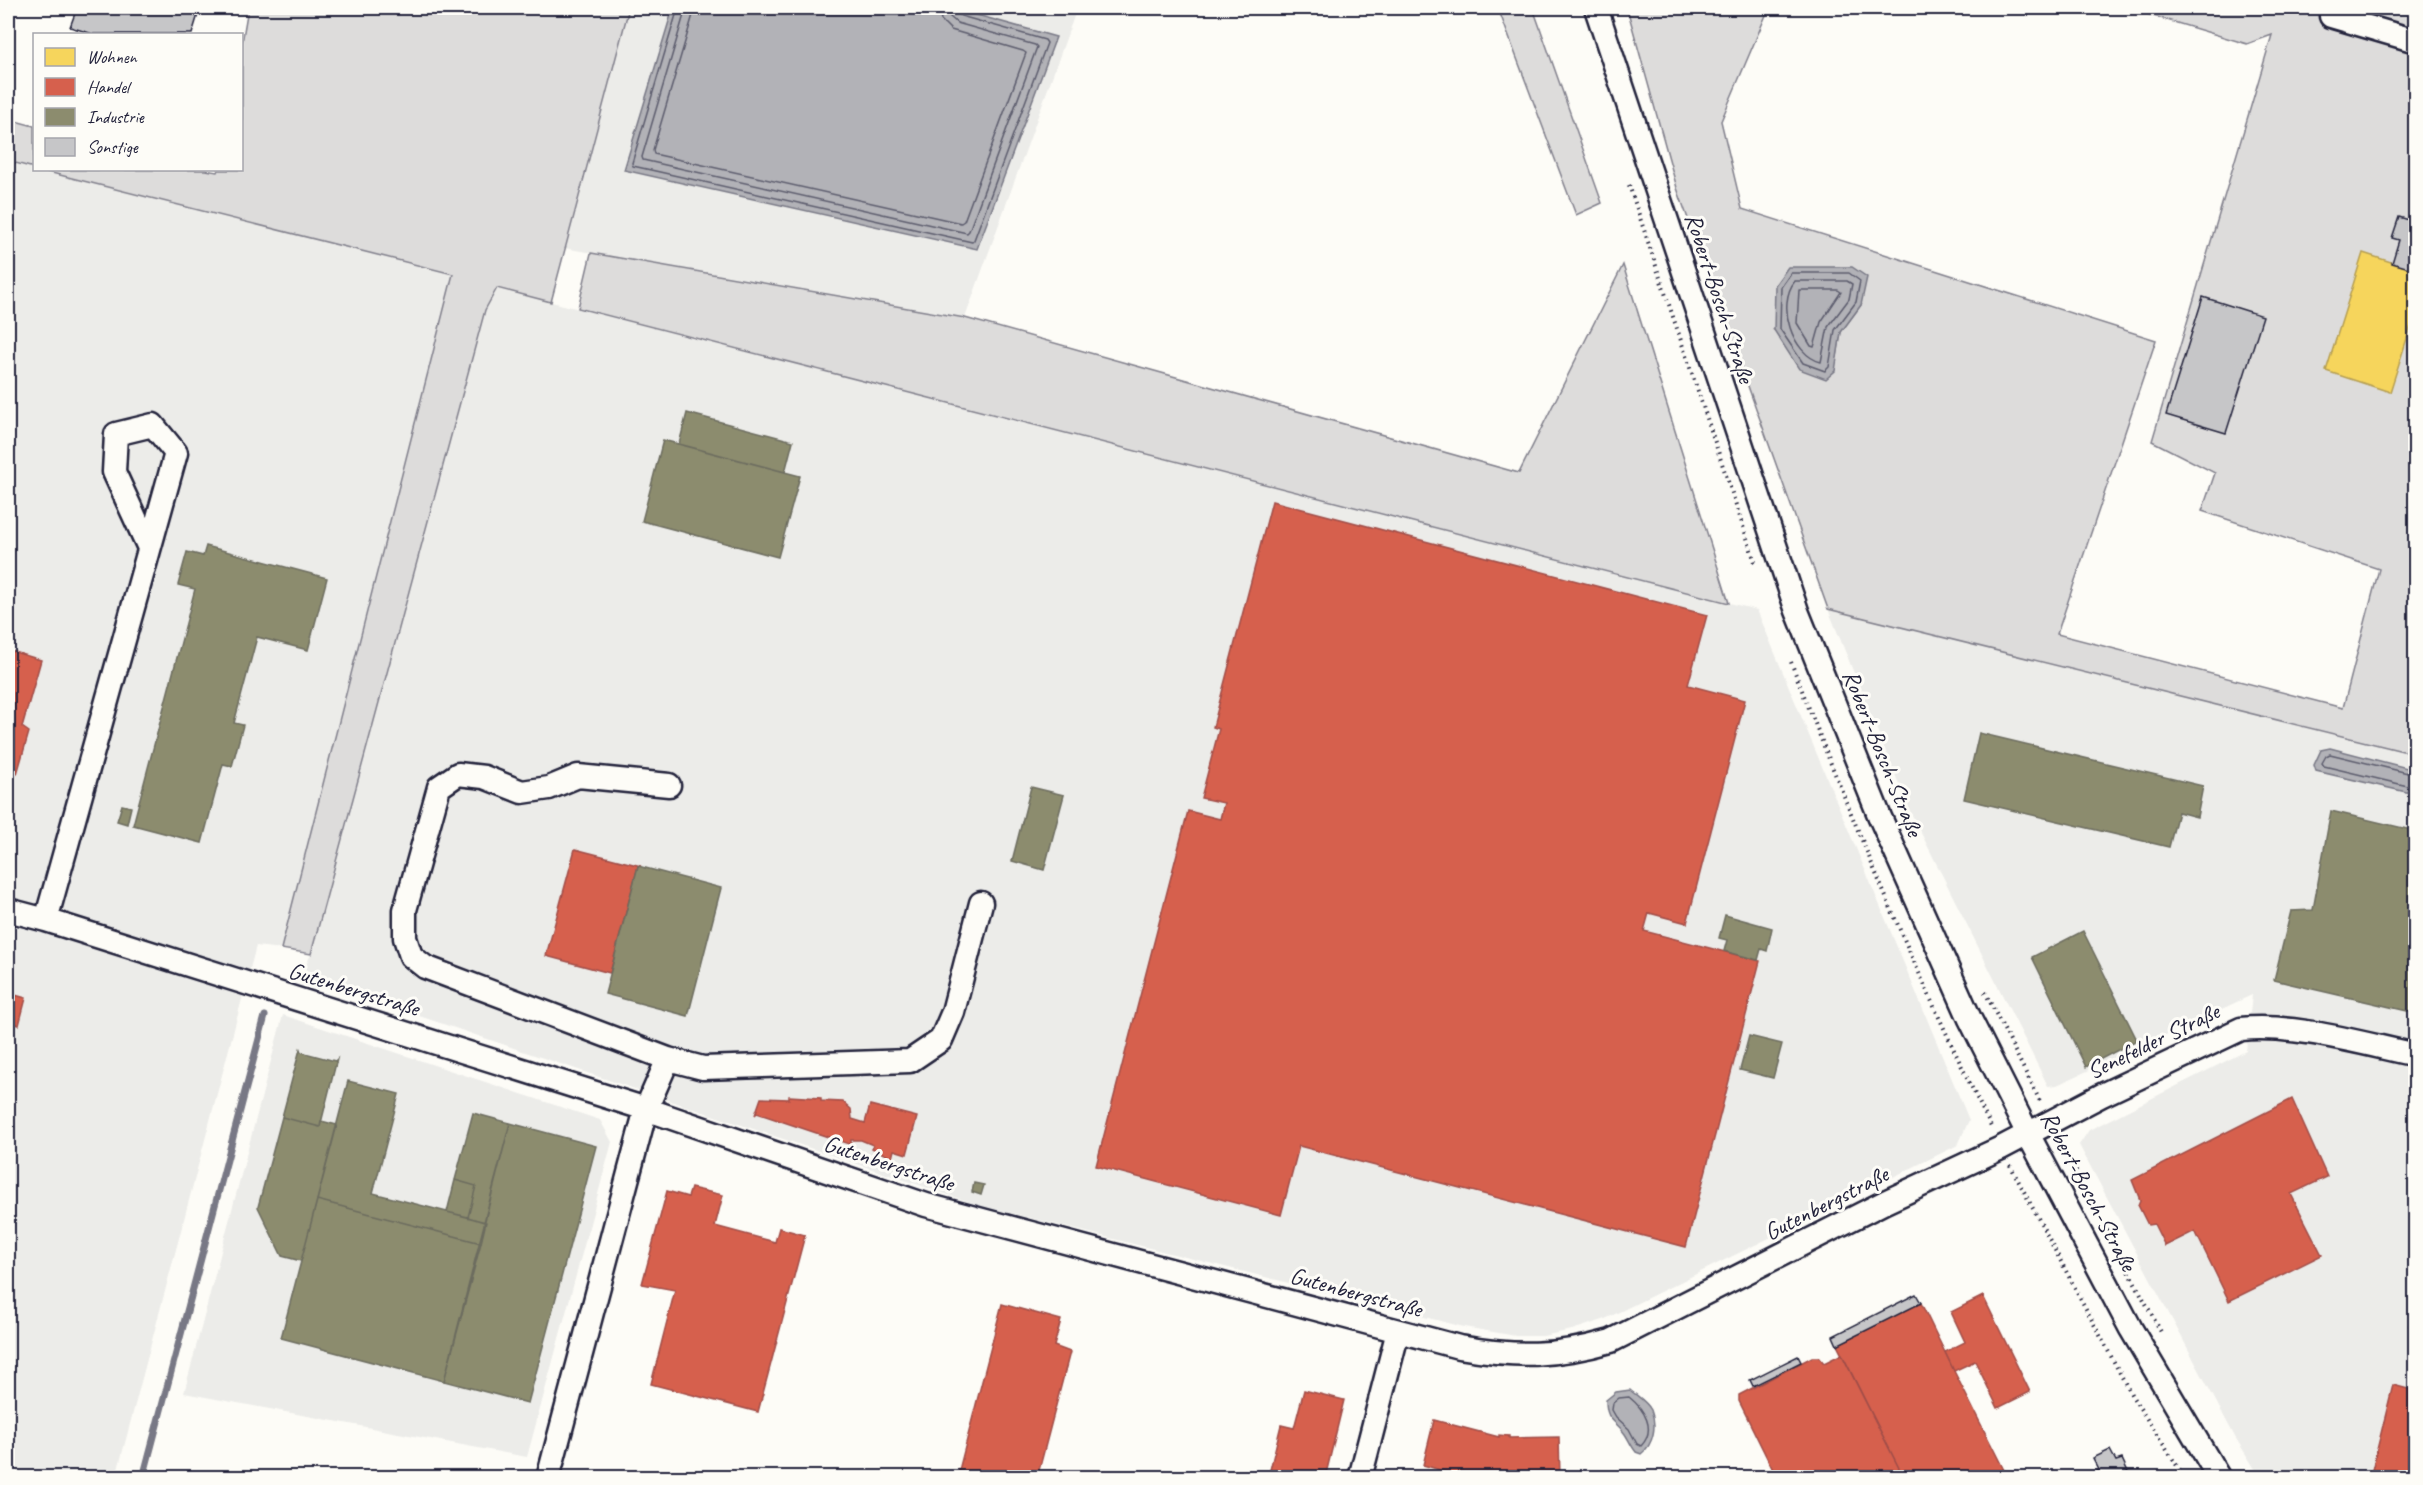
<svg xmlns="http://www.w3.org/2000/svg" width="2423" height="1485" viewBox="0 0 2423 1485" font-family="Caveat,sans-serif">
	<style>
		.built { fill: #ecece9 }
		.green { fill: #dddcdb; stroke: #807f8b; stroke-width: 1.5; fill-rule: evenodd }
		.water { fill: #b2b2b7; stroke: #787885; stroke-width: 1.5 }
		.homes { fill: #f6d55c; stroke: #b69f52; stroke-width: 1.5 }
		.shops { fill: #d6604d; stroke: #a04d48; stroke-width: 1.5 }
		.industry { fill: #8c8c6e; stroke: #6c6c5f; stroke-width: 1.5 }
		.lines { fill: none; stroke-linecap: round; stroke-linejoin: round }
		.shore { stroke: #5c5c6d; stroke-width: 1.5 }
		.stream { stroke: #787885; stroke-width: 7 }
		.building { fill: #c6c6c8; stroke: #22223b; stroke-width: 1.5 }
		.minor-casing { stroke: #22223b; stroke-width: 27 }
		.path { stroke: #22223b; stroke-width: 4; stroke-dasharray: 1.5 4.5; stroke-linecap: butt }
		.minor { stroke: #fdfcf7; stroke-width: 22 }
		.labels { text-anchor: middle; stroke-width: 6; stroke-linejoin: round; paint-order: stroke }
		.street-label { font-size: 24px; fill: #22223b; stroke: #fdfcf7 }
	</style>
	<rect width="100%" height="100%" fill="#fdfcf7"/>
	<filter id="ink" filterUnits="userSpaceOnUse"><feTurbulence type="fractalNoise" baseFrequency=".0167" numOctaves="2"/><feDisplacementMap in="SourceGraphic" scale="12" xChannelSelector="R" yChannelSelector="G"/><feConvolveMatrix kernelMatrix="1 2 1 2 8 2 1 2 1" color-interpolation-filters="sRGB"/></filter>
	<g filter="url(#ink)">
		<path class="built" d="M629,8H1077L965,318L564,248Z
			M8,161L453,273L281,949L256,946L116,1477H8Z
			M497,288L1757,610L1969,1120L1958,1145L1603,1320L1572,1330L1543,1336H1516L1464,1327L978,1205L301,976L311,954L485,310Z
			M1828,609L2415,754V1477H2260L2235,1437L2079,1145L2089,1130L2246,1051L2252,995L2057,1085L2048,1086L1909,809Z
			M283,1015L600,1120L612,1142L527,1457L184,1393Z"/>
		<path class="green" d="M248,8H629L551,302L497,288L485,310L311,954L281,949L453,274L40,170H206L217,172L218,170H242V43Z
			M1498,8H1533L1602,203L1576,215Z
			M1627,8H1769L1721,121L1742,209L2156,340L2057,634L2343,708L2379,569L2202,511L2215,473L2152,441L2272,35L2247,44L2127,8H2415V754L1828,609L1677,188ZM1861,305L1841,332L1837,357L1774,330Z
			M8,119L34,126V168L8,161Z
			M591,253L965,318L1519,473L1623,265L1729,603L578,308Z"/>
		<path class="water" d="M673,8H952L1056,37L977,249L624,170Z
			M1788,267H1852L1867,277L1861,305L1841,332L1835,371L1826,379L1799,369L1774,330L1775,285Z
			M2330,748L2415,770V794L2316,771L2314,765L2321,750Z
			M1630,1390C1637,1396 1647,1402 1651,1410C1657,1425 1654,1444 1641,1454L1636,1452C1631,1446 1629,1440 1625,1434C1615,1419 1606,1422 1606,1400L1616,1392Z"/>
		<path class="homes" d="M2363,253L2416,270V310L2390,392L2326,371Z"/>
		<path class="shops" d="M1272,501L1707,615L1688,685L1745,700L1687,923L1649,913L1644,931L1760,961L1686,1247L1299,1146L1281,1215L1096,1166L1188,811L1220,819L1224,803L1201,798L1219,729L1213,727Z
			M8,650L41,660L22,727L29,732L17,774L13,776L9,774L8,779Z
			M575,849L641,866H638L610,973L546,956Z
			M8,993L26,998L19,1025L8,1022Z
			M789,1096L821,1098V1101L843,1102L851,1109L852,1119L865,1123L870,1105L917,1117L907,1154L894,1150L892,1158L872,1148L873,1145L861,1140H851V1147L849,1144L757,1113L755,1115L761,1098L789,1099Z
			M2292,1099L2327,1177L2291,1194L2322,1255L2229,1301L2195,1231L2165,1246L2154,1224L2148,1225L2138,1205L2140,1200L2132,1180Z
			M691,1188L723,1195L715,1226L775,1242L779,1228L805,1235L758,1412L651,1384L675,1290L642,1284L667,1191L688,1197Z
			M1983,1296L2030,1392L1998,1408L1975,1361L1954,1371L1945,1352L1965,1342L1951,1312Z
			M1921,1303L1954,1371L2008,1478H1904L1837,1345Z
			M1002,1304L1061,1320L1054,1346L1070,1352L1037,1478H957Z
			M1842,1354L1904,1478H1777L1739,1401V1395L1812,1357H1819L1824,1363Z
			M2393,1385L2416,1391V1478H2370Z
			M1304,1390L1344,1400L1325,1478H1268L1281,1425L1294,1428Z
			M1434,1420L1499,1437V1435L1509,1436V1438L1559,1437L1560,1478H1467L1423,1465Z"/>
		<path class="industry" d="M687,413L793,441L785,472L679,444Z
			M663,440L800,476L778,557L642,521Z
			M206,546L327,578L308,650L257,637L234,723L243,725L232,766L223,764L202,843L133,825L195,589L178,585L187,552L203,556Z
			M1979,733L2203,786L2197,817L2178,812L2169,847L1964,799Z
			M1031,787L1064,795L1044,870L1012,861Z
			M122,805L131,807L127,824L117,821Z
			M2331,811L2416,831V1013L2274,980L2291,911L2313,910Z
			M638,866L721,888L688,1016L605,994Z
			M1725,915L1772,928L1767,951L1761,949L1758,960L1724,951L1727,940L1719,938Z
			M2083,931L2137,1040L2086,1067L2032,957Z
			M1749,1036L1782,1044L1773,1078L1740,1070Z
			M300,1049L301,1052L335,1061L337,1059L320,1127L282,1117Z
			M348,1081L399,1094L373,1193L486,1222L481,1243L317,1200Z
			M473,1113L510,1123L484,1222L468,1217L476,1186L455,1180Z
			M282,1117L320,1127L321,1121L337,1125L301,1261L282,1256L258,1207Z
			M510,1123L596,1146L528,1403L444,1381Z
			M455,1180L476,1186L468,1217L447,1212Z
			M974,1183L984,1185L981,1195L972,1192Z
			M317,1200L481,1243L444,1381L281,1338Z
			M2416,1301V1327L2409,1326Z"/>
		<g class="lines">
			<path class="shore" d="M678,8L632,163L633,166L972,242L974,240L1047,43L1045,40L961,16L957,13L956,8
				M686,8L642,157L643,160L967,233L969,231L1037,47L1035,45L957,23L950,17L948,8
				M695,8L653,150L654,154L961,223L964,221L1026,53L1023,51L951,30L941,20L939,8
				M1791,273H1849L1860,281L1856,302L1835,330L1829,367L1825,371L1803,363L1780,329L1781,287Z
				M1795,281H1847L1852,284L1849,299L1828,327L1821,362C1792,355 1776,304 1795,281Z
				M1799,290H1838L1841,292L1821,322L1814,347L1811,346L1797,323Z
				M2416,775L2330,754L2326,756L2322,763L2324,766L2416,788
				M1629,1397C1644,1409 1657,1429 1641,1446L1637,1444L1629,1429L1616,1417L1612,1410L1613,1403L1619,1398Z"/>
			<path class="stream" d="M143,1478L265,1016"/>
		</g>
		<path class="building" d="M77,8H200L192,34H93L70,27Z
			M2399,217L2416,222V270L2392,263L2399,240L2392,238Z
			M2203,297L2263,316L2226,433L2166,415Z
			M1916,1294L1921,1303L1837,1345L1833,1336Z
			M1798,1356L1801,1362L1753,1386L1750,1380Z
			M2110,1450L2116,1461L2122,1459L2131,1478H2083L2099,1470L2093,1458Z"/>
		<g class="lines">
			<g class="minor-casing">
				<path id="minor" d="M1596,8L1797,611L1879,815L1970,1019L2028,1134L2131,1329L2219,1478
					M2331,16L2416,41
					M149,548L114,472L116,434L153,425L176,453L46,920L646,1109L926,1205L1459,1347C1517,1357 1554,1357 1611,1341L1885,1202L2001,1148L2102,1095L2241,1029C2292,1023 2364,1044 2416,1055
					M8,910L46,920
					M668,1059L425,967L411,956L405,938V910L439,787L458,774L484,777L522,792L549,788L578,776L669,785
					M548,1478L646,1109L668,1059L703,1068L910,1061L941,1040L953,1012L981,903
					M1360,1478L1398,1331"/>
			</g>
			<path class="path" d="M1629,185L1756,565
				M1791,662C1852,820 1917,977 1992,1129
				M1985,992L2041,1103
				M2059,1139L2161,1332
				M2010,1165L2132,1396L2185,1478"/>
			<use href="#minor" class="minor"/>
		</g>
	</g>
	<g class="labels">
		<g class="street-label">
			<text transform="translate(1720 298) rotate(72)" y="8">Robert-Bosch-Straße</text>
			<text transform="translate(1883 753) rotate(68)" y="8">Robert-Bosch-Straße</text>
			<text transform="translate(354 989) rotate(17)" y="8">Gutenbergstraße</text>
			<text transform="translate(2153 1041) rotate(-26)" y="8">Senefelder Straße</text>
			<text transform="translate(889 1163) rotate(18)" y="8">Gutenbergstraße</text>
			<text transform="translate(2089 1191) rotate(62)" y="8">Robert-Bosch-Straße</text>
			<text transform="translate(1826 1203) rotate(-27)" y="8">Gutenbergstraße</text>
			<text transform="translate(1356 1292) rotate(15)" y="8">Gutenbergstraße</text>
		</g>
	</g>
	<rect width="2423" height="1485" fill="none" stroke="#fdfcf7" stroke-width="30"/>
	<rect x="15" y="15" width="2393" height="1455" fill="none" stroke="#22223b" stroke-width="2" filter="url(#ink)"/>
	<rect x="33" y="33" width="210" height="138" fill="#fdfcf7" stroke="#a5a5ac" stroke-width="1.5"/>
	<rect x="45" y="48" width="30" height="18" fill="#f6d55c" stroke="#a5a5ac" stroke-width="1.5"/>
	<text x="87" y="63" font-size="18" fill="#22223b">Wohnen</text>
	<rect x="45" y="78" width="30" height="18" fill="#d6604d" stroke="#a5a5ac" stroke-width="1.5"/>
	<text x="87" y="93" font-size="18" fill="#22223b">Handel</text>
	<rect x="45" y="108" width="30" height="18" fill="#8c8c6e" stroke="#a5a5ac" stroke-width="1.5"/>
	<text x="87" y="123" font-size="18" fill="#22223b">Industrie</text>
	<rect x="45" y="138" width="30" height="18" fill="#c6c6c8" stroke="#a5a5ac" stroke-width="1.5"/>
	<text x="87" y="153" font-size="18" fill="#22223b">Sonstige</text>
</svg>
